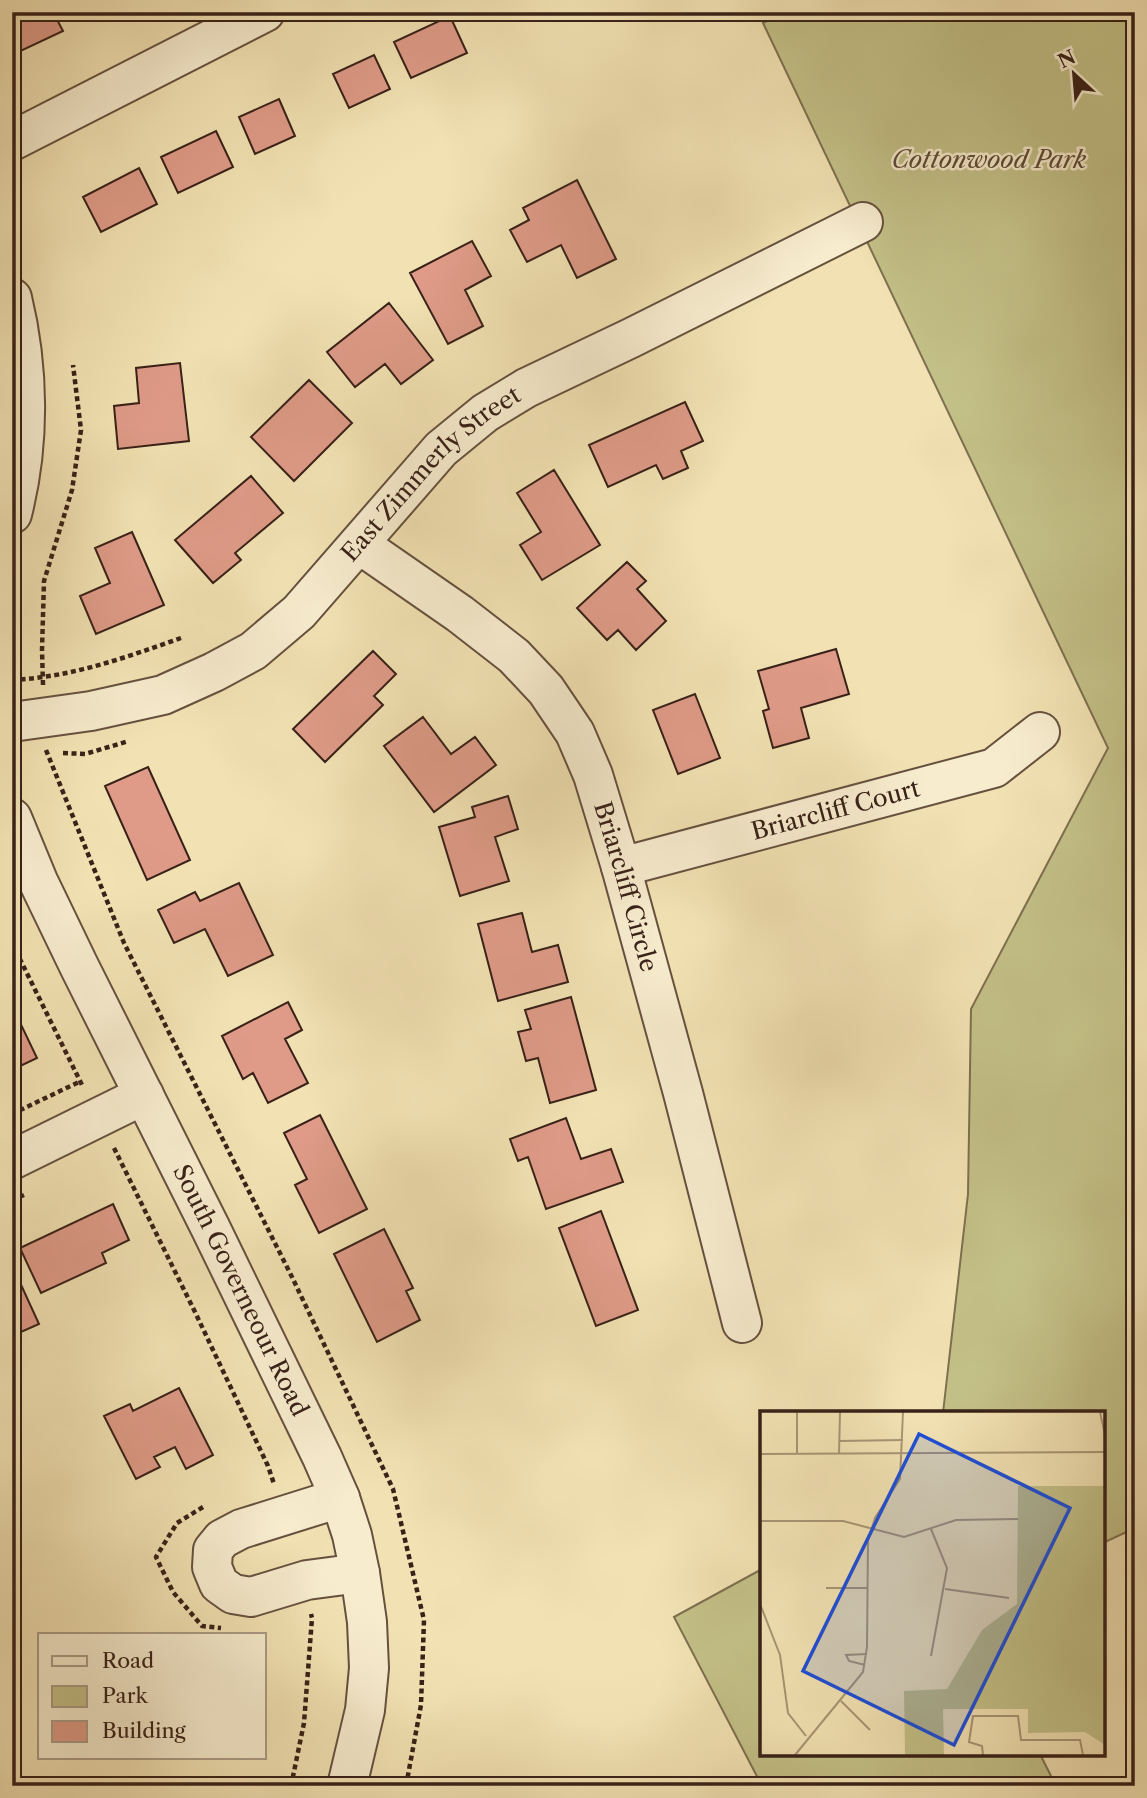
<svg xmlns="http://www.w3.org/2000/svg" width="1147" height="1798" viewBox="0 0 1147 1798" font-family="'Libre Caslon Text',serif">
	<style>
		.green { fill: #c3c087; stroke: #7e7050; stroke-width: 2 }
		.building { fill: #df9b88; stroke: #382118; stroke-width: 2 }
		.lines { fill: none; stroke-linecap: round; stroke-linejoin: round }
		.minor-casing { stroke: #66513f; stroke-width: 42 }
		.path { stroke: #382118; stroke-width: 4.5; stroke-dasharray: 5 3.5; stroke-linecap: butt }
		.minor { stroke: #f7ecce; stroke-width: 38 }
		.labels { text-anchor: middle; stroke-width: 5; stroke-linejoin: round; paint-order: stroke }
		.park-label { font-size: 24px; font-style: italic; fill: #5b4934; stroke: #f7ecce }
		.street-label { font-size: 24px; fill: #382118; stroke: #f7ecce }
		.inset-road { fill: none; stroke: #a89575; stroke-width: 2 }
		.view { fill: #1d4ed8; fill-opacity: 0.15; stroke: #1d4ed8; stroke-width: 3.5 }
		.inset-edge { fill: none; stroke: #382118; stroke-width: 3.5 }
	</style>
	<rect width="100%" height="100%" fill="#f2e2b3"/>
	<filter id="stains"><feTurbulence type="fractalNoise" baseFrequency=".00286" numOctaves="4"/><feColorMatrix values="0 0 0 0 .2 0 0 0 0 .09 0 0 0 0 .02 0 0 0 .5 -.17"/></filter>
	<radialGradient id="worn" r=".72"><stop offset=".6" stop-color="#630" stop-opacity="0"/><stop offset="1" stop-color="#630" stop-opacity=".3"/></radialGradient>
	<path class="green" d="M785,12H1135V1528L1103,1543V1413H943L968,1194L971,1009L1108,748L763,23Z
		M762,1569V1754H1040L1056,1786H762L674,1617Z"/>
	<path class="building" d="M12,12H53L63,31L12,55Z
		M450,16L467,53L411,78L394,42Z
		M374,55L390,89L349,108L333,74Z
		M279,99L295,136L255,154L239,117Z
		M216,131L233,167L178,193L161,157Z
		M139,168L157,204L101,232L83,197Z
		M577,180L616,259L577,278L561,245L527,262L510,230L529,220L523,208Z
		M472,241L491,276L465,290L483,326L448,344L410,273Z
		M389,303L433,360L401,384L385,364L355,387L327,352Z
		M180,363L189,441L118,449L114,406L139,403L136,368Z
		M309,380L352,423L294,481L251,437Z
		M685,402L703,441L681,451L688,468L663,479L656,465L608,487L589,445Z
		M554,470L600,545L542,580L520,545L541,532L517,493Z
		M251,476L283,513L235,553L241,560L213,583L175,540Z
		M132,532L164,605L96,634L80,596L110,583L95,548Z
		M627,562L646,581L637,589L666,621L636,650L618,630L607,640L577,608Z
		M836,649L849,694L801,708L809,738L773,748L763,711L769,709L758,671Z
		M373,651L396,674L374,696L383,705L325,762L293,729Z
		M695,694L720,758L678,774L653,710Z
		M423,717L451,754L475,737L496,765L434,812L384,746Z
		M148,767L190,860L147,880L105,786Z
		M508,796L518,829L495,837L509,881L460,896L439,827L475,817L472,807Z
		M239,883L273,955L228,976L205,929L174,943L158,910L195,892L200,901Z
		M522,913L532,952L558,945L568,982L498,1001L478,924Z
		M571,997L596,1090L550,1103L538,1058L526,1061L518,1032L531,1029L525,1010Z
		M288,1002L302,1030L285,1039L308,1083L268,1103L253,1073L243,1079L222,1036Z
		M14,1010L37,1058L12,1070V1011Z
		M320,1115L367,1209L319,1233L295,1185L307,1179L284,1133Z
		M566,1118L581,1159L611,1149L623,1182L546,1209L528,1157L518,1161L510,1139Z
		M113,1204L129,1240L102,1253L106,1263L41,1293L20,1248Z
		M601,1211L638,1310L596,1326L559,1228Z
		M384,1229L413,1288L406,1291L420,1320L377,1342L334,1254Z
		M17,1276L39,1324L12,1336V1278Z
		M179,1388L213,1455L186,1469L175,1447L154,1457L160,1467L136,1479L104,1416L130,1404L133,1411Z"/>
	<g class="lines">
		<g class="minor-casing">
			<g id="minor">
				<path d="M12,141L265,12"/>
				<path d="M12,298C29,368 30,444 12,514"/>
				<path id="s1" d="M359,544L460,614L514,656L546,690L575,733L593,775L621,867L683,1093L742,1323"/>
				<path id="s2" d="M12,722L91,711L163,695L214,672L253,651L299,612L441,449L485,413L526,388L631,338L863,222"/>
				<path id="s3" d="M12,818L38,881L79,966L210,1227L322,1457L340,1498L352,1535L360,1573L367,1622L369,1668L365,1710L347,1786"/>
				<path id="s4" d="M621,867L994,768L1040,732"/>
				<path d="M12,1160L144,1095"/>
				<path d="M340,1498L241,1529L222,1539L213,1550L212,1567L219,1584L233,1594L251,1597L307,1580L360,1573"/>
			</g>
		</g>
		<path class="path" d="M12,680C72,677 124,658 181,638
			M43,685L42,650L44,581L72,490L81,430L73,365
			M46,750L124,943L292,1277L393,1489L424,1620L421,1705L406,1786
			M63,753L85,754L129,741
			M12,943L83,1087
			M12,1114L81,1081
			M114,1148L195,1312L268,1466L274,1484
			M12,1200L24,1195
			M203,1507L177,1523L156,1557L173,1592L202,1626L221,1628
			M291,1786L304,1723L312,1618L311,1614"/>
		<use href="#minor" class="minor"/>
	</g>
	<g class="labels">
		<g class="park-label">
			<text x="989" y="168">Cottonwood Park</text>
		</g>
		<g class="street-label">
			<text dy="8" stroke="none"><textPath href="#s2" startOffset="506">East Zimmerly Street</textPath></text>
			<text dy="8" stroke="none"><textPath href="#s4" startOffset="222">Briarcliff Court</textPath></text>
			<text dy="8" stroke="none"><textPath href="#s1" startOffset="452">Briarcliff Circle</textPath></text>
			<text dy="8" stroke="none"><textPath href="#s3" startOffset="525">South Governeour Road</textPath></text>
		</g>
	</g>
	<g transform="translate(760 1411)">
		<rect width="345" height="345" fill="#f2e2b3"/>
		<path d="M258,75H345V334L325,321L268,322V298H183L184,344H145L144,280L187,278L222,219L257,193Z" fill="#c3c087"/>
		<path class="inset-road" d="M340,1L345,24M79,30L143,29M0,43L345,41M37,43V1M79,43L80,1M0,110H83L144,126L196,109L258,108M171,118L187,157L171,245M66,177H107M185,178L249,187M0,193L20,244L28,302L46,325M105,254L89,250L86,244L107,243M81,290L110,319M35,344L103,261L107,236L108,129L115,107L140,68L143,1M223,344L222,335L209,331L213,305H258L261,329H320L323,344"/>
		<path class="view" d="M159,23L310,97L194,334L43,260Z"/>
		<rect width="345" height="345" class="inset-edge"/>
	</g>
	<rect width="1147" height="1798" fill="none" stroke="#f2e2b3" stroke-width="42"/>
	<rect x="14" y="14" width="1119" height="1770" fill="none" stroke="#382118" stroke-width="3.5"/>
	<rect x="21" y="21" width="1105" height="1756" fill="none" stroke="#382118" stroke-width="2"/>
	<rect x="38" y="1633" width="228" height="126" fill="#f7ecce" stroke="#ab9b85" stroke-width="2"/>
	<rect x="52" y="1656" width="35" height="10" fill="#f7ecce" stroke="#ab9b85" stroke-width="2"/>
	<text x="102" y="1668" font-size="21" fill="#382118">Road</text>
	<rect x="52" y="1686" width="35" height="21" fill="#c3c087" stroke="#ab9b85" stroke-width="2"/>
	<text x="102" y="1703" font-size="21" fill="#382118">Park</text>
	<rect x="52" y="1721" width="35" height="21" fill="#df9b88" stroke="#ab9b85" stroke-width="2"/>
	<text x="102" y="1738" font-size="21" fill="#382118">Building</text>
	<g transform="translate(1074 74) rotate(334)" stroke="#f7ecce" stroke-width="5" paint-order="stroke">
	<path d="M0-5L12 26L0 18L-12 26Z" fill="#382118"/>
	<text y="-10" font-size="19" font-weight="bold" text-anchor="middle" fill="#382118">N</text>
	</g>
	<rect width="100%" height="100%" filter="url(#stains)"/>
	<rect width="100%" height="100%" fill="url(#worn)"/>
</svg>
